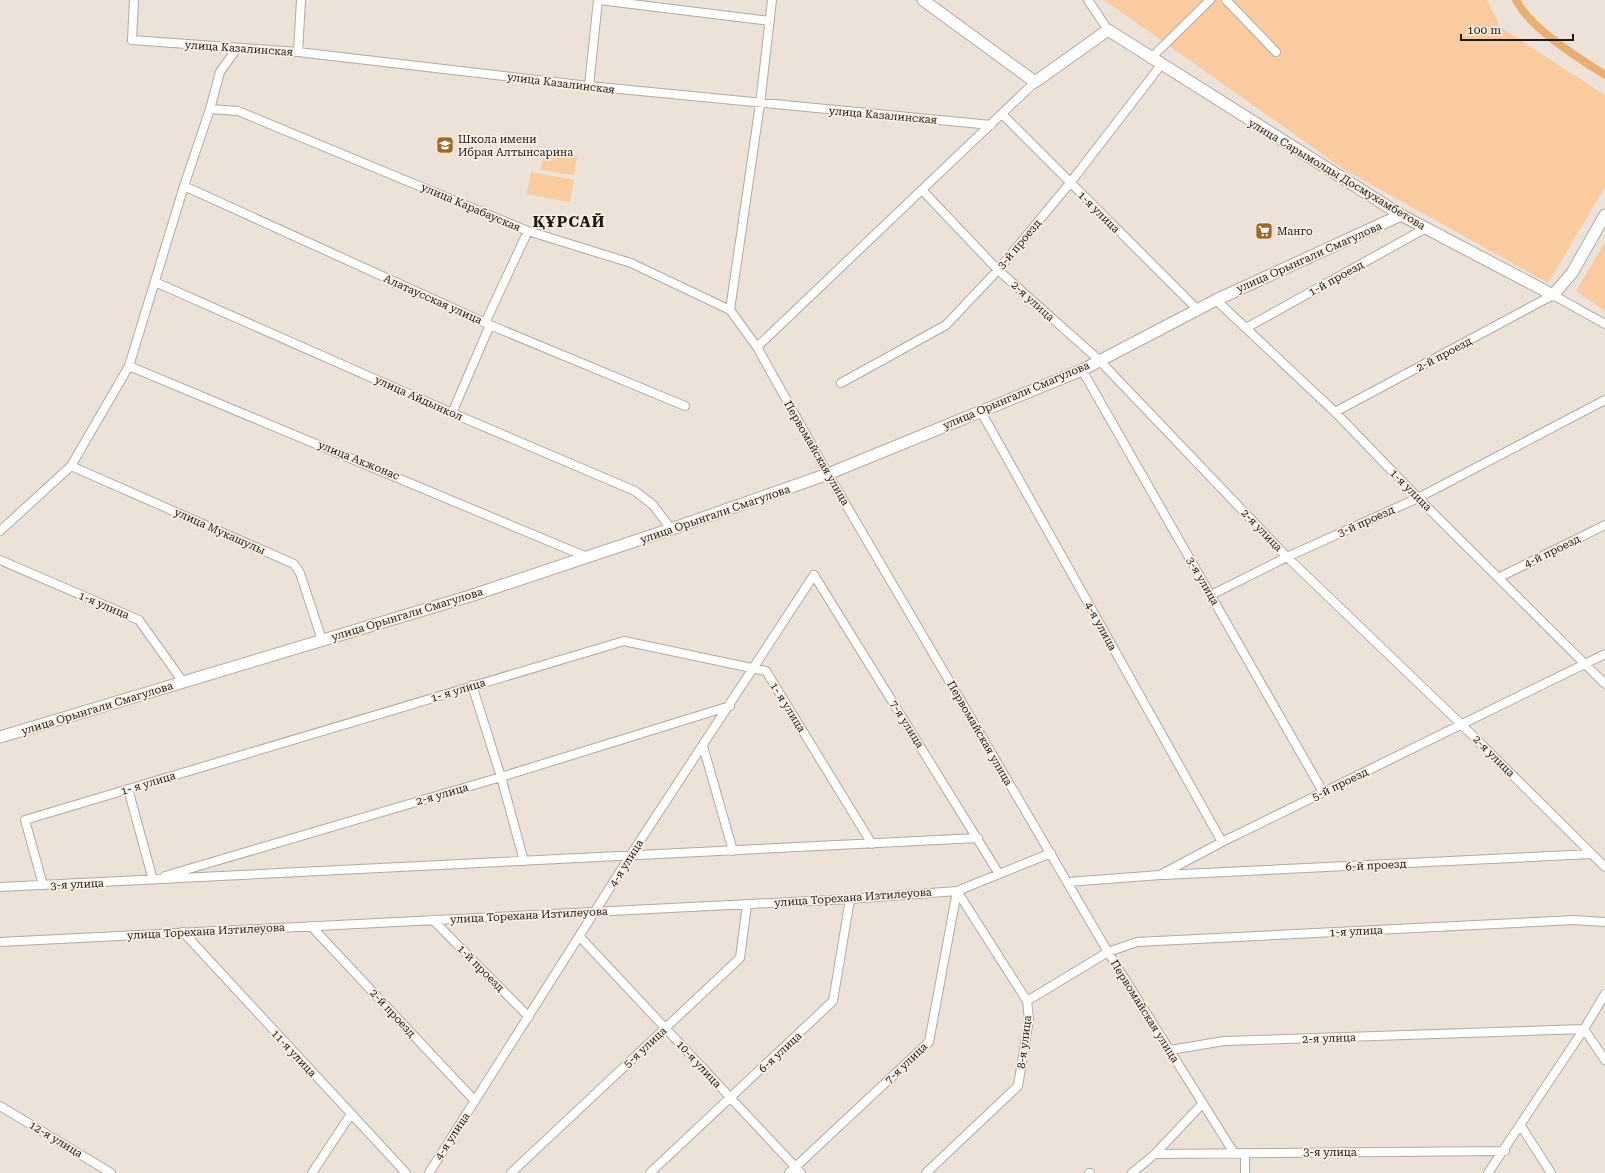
<svg xmlns="http://www.w3.org/2000/svg" width="1605" height="1173" viewBox="0 0 1605 1173" font-family="'Roboto Serif',serif">
	<style>
		.green { fill: #f9cb9e }
		.lines { fill: none; stroke-linecap: round; stroke-linejoin: round }
		.canal { stroke: #ebae71; stroke-width: 8 }
		.street-casing { stroke: #b3a99f; stroke-width: 10 }
		.secondary-casing { stroke: #b3a99f; stroke-width: 13 }
		.street { stroke: #fff; stroke-width: 8 }
		.secondary { stroke: #fff; stroke-width: 11 }
		.labels { text-anchor: middle; stroke-width: 3.5; stroke-linejoin: round; paint-order: stroke }
		.street-label { font-size: 11px; fill: #1d1915; stroke: #faefe4 }
		.poi-label { font-size: 11px; fill: #1d1915; stroke: #faefe4; text-anchor: start }
		.district-label { font-size: 15px; font-weight: bold; letter-spacing: 1px; fill: #1d1915; stroke: #faefe4 }
	</style>
	<rect width="100%" height="100%" fill="#ede2d7"/>
	<path class="green" d="M1104,0H1487L1500,27L1605,95V187L1548,283L1345,170Z
		M544,151L577,156L574,175L541,170Z
		M531,172L574,180L570,202L527,194Z
		M1605,242V311L1576,291Z"/>
	<g class="lines">
		<path class="canal" d="M1516,0C1531,29 1577,57 1605,75"/>
		<g class="street-casing">
			<path id="street" d="M134,0L132,40L298,52L589,86L991,125
				M599,0L770,21
				M1088,0L1108,30
				M1226,0L1276,52
				M298,52L301,0
				M1150,59L1210,0
				M589,86L598,0
				M210,109L238,111L528,231L631,263L730,310L757,347L828,474L1108,952L1234,1153
				M1002,114L1197,309
				M184,186L490,325L685,406
				M922,190L998,270L1099,360L1287,557L1461,724L1605,867
				M155,282L452,413L635,491L653,505L671,529
				M1216,300L1335,412L1418,498L1605,684
				M730,310L760,104L772,0
				M485,323L528,231
				M1246,328L1426,228
				M757,347L1035,82
				M129,366L587,557
				M1082,370L1323,792
				M841,383L946,325L998,270L1070,183L1161,65
				M980,410L1222,842
				M1335,412L1553,295L1605,324
				M452,413L490,325
				M71,466L294,564L300,573L322,640
				M0,531L71,466L129,366L184,186L210,109L220,72L237,48
				M0,560L139,620L183,682
				M1500,577L1605,525
				M1211,595L1287,557L1418,498L1605,400
				M472,685L501,777L524,861
				M703,746L733,851
				M128,789L153,880
				M1163,875L1592,854
				M165,876L501,777L730,706
				M1068,882L1160,875L1222,842L1605,654
				M43,885L25,820L624,641L766,671L872,844
				M0,887L978,838
				M433,920L529,1017
				M311,926L475,1101
				M183,932L406,1173
				M580,937L801,1173
				M0,942L850,899L957,891L1051,853
				M1027,1001L1108,952L1137,942L1574,920L1605,922
				M1170,1050L1224,1041L1584,1029L1605,1060
				M0,1106L111,1173
				M1521,1126L1551,1173
				M1155,1154L1505,1151
				M312,1173L351,1114
				M429,1173L630,856L814,575L999,874
				M511,1173L740,958L747,904
				M650,1173L833,1001L850,899
				M789,1173L929,1042L957,891
				M926,1173L1018,1086L1029,1019L1027,1001L957,891
				M1089,1173H1090
				M1132,1173L1155,1154L1203,1103
				M1245,1173V1153
				M1488,1173L1584,1029L1605,994"/>
		</g>
		<g class="secondary-casing">
			<path id="secondary" d="M923,0L1035,82L1108,30L1401,215L1553,295L1572,273L1605,215
				M0,737L470,596L671,529L828,474L1082,370L1216,300L1401,215"/>
		</g>
		<use href="#street" class="street"/>
		<use href="#secondary" class="secondary"/>
	</g>
	<defs>
		<g id="school-square" transform="scale(0.9)"><rect x="-9" y="-9" width="18" height="18" rx="4" fill="#a06725" stroke="#faefe4"/><path d="M0-5L7-2L0 1L-7-2ZM-4 1L0 2.5L4 1V4Q0 6-4 4Z" fill="#fff"/></g>
		<g id="supermarket-square" transform="scale(0.9)"><rect x="-9" y="-9" width="18" height="18" rx="4" fill="#a06725" stroke="#faefe4"/><path d="M-6-5.5h2.5l.6 2H6L4.5 2H-2.5L-4.4-4H-6ZM-1.5 3.2a1.3 1.3 0 1 0 .1 0ZM3 3.2a1.3 1.3 0 1 0 .1 0Z" fill="#fff"/></g>
	</defs>
	<g fill-rule="evenodd">
		<use href="#school-square" x="445" y="145"/>
		<use href="#supermarket-square" x="1264" y="231"/>
	</g>
	<g class="labels">
		<g class="street-label">
			<text transform="translate(239 48) rotate(4)" y="4">улица Казалинская</text>
			<text transform="translate(561 83) rotate(7)" y="4">улица Казалинская</text>
			<text transform="translate(883 115) rotate(5)" y="4">улица Казалинская</text>
			<text transform="translate(1337 174) rotate(31)" y="4">улица Сарымолды Досмухамбетова</text>
			<text transform="translate(471 207) rotate(23)" y="4">улица Карабауская</text>
			<text transform="translate(1099 212) rotate(45)" y="4">1-я улица</text>
			<text transform="translate(1019 244) rotate(-50)" y="4">3-й проезд</text>
			<text transform="translate(1309 257) rotate(-24)" y="4">улица Орынгали Смагулова</text>
			<text transform="translate(1336 278) rotate(-29)" y="4">1-й проезд</text>
			<text transform="translate(433 299) rotate(24)" y="4">Алатаусская улица</text>
			<text transform="translate(1033 301) rotate(42)" y="4">2-я улица</text>
			<text transform="translate(1444 354) rotate(-28)" y="4">2-й проезд</text>
			<text transform="translate(1016 395) rotate(-23)" y="4">улица Орынгали Смагулова</text>
			<text transform="translate(419 398) rotate(24)" y="4">улица Айдынкол</text>
			<text transform="translate(817 453) rotate(60)" y="4">Первомайская улица</text>
			<text transform="translate(359 460) rotate(22)" y="4">улица Акжонас</text>
			<text transform="translate(1411 490) rotate(45)" y="4">1-я улица</text>
			<text transform="translate(715 514) rotate(-19)" y="4">улица Орынгали Смагулова</text>
			<text transform="translate(1366 521) rotate(-24)" y="4">3-й проезд</text>
			<text transform="translate(1262 530) rotate(46)" y="4">2-я улица</text>
			<text transform="translate(220 531) rotate(24)" y="4">улица Мукашулы</text>
			<text transform="translate(1552 551) rotate(-26)" y="4">4-й проезд</text>
			<text transform="translate(1203 581) rotate(60)" y="4">3-я улица</text>
			<text transform="translate(104 605) rotate(23)" y="4">1-я улица</text>
			<text transform="translate(407 614) rotate(-17)" y="4">улица Орынгали Смагулова</text>
			<text transform="translate(1101 626) rotate(61)" y="4">4-я улица</text>
			<text transform="translate(458 690) rotate(-17)" y="4">1- я улица</text>
			<text transform="translate(788 707) rotate(58)" y="4">1- я улица</text>
			<text transform="translate(97 708) rotate(-17)" y="4">улица Орынгали Смагулова</text>
			<text transform="translate(907 724) rotate(58)" y="4">7-я улица</text>
			<text transform="translate(980 733) rotate(60)" y="4">Первомайская улица</text>
			<text transform="translate(1494 756) rotate(45)" y="4">2-я улица</text>
			<text transform="translate(148 783) rotate(-17)" y="4">1- я улица</text>
			<text transform="translate(1340 784) rotate(-26)" y="4">5-й проезд</text>
			<text transform="translate(442 794) rotate(-16)" y="4">2-я улица</text>
			<text transform="translate(626 863) rotate(-58)" y="4">4-я улица</text>
			<text transform="translate(1376 865) rotate(-3)" y="4">6-й проезд</text>
			<text transform="translate(77 884) rotate(-3)" y="4">3-я улица</text>
			<text transform="translate(853 897) rotate(-4)" y="4">улица Торехана Изтилеуова</text>
			<text transform="translate(529 915) rotate(-3)" y="4">улица Торехана Изтилеуова</text>
			<text transform="translate(206 931) rotate(-3)" y="4">улица Торехана Изтилеуова</text>
			<text transform="translate(1356 931) rotate(-3)" y="4">1-я улица</text>
			<text transform="translate(481 968) rotate(45)" y="4">1-й проезд</text>
			<text transform="translate(1145 1011) rotate(58)" y="4">Первомайская улица</text>
			<text transform="translate(393 1013) rotate(47)" y="4">2-й проезд</text>
			<text transform="translate(1329 1038) rotate(-2)" y="4">2-я улица</text>
			<text transform="translate(1024 1042) rotate(-83)" y="4">8-я улица</text>
			<text transform="translate(645 1047) rotate(-43)" y="4">5-я улица</text>
			<text transform="translate(780 1052) rotate(-43)" y="4">6-я улица</text>
			<text transform="translate(294 1053) rotate(47)" y="4">11-я улица</text>
			<text transform="translate(906 1063) rotate(-44)" y="4">7-я улица</text>
			<text transform="translate(699 1064) rotate(47)" y="4">10-я улица</text>
			<text transform="translate(452 1136) rotate(-57)" y="4">4-я улица</text>
			<text transform="translate(56 1139) rotate(31)" y="4">12-я улица</text>
			<text x="1330" y="1156">3-я улица</text>
		</g>
		<g class="poi-label">
			<text x="458" y="143">Школа имени<tspan x="458" dy="13">Ибрая Алтынсарина</tspan></text>
			<text x="1277" y="235">Манго</text>
		</g>
		<g class="district-label">
			<text x="569" y="227">ҚҰРСАЙ</text>
		</g>
	</g>
	<path d="M1461 34v6h112v-6" fill="none" stroke="#1d1915" stroke-width="2"/>
	<text x="1467" y="34" font-size="12" fill="#1d1915" stroke="#faefe4" stroke-width="3" paint-order="stroke">100 m</text>
</svg>
